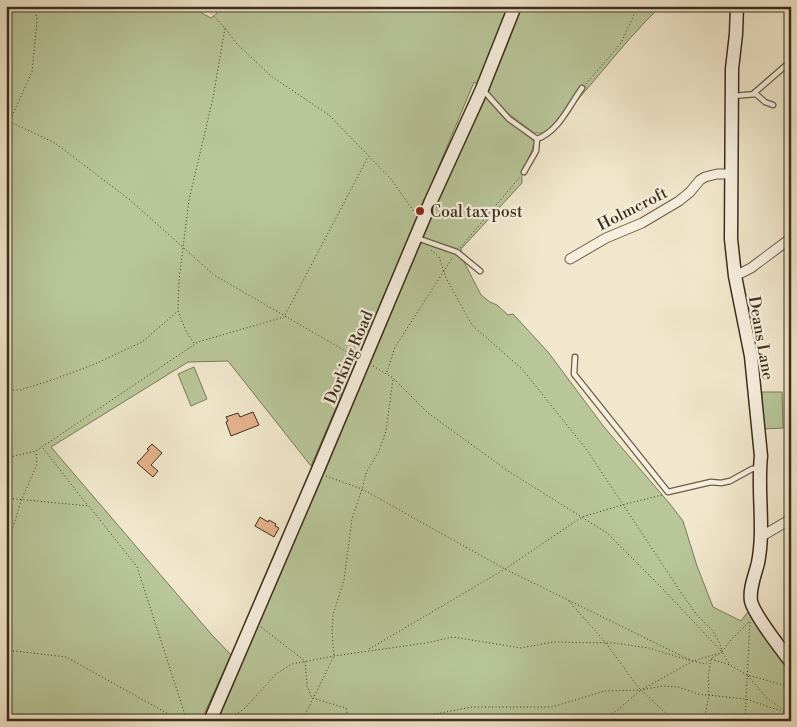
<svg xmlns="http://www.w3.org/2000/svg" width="797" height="727" viewBox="0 0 797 727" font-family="'Libre Bodoni',serif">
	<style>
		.green { fill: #b8c699; stroke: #7a7a5a }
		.building { fill: #e4b28c; stroke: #3c2e1c }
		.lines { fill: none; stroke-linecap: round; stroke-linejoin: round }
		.lane-casing { stroke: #695c48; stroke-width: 7 }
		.street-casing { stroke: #695c48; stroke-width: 11 }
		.secondary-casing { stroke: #3c2e1c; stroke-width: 15 }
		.path { stroke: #3c2e1c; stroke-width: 1; stroke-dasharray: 1 2.5; stroke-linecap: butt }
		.lane { stroke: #f6efde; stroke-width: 4.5 }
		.street { stroke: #f6efde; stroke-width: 9 }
		.secondary { stroke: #f6efde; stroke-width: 12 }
		.poi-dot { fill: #8f2418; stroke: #f6efde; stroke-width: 2 }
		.labels { text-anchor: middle; stroke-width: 4.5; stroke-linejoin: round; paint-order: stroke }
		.street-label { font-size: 16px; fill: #3c2e1c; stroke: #f6efde }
		.poi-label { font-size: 16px; fill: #3c2e1c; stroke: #f6efde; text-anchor: start }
	</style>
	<rect width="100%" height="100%" fill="#f1e7cc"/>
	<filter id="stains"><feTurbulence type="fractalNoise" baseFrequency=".004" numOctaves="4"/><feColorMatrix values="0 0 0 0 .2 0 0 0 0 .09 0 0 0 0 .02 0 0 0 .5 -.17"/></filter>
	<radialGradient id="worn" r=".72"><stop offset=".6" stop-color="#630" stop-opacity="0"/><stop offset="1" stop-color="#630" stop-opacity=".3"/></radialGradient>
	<path class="green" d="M6,6H193L194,9L211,18L217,13L210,6H661C619,46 587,94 546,133H534L505,111L486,89L474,82L411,233L311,466L228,361L188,362L51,447L212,635L231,655L201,721H6Z
		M480,96H484L503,117L534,141C532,159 520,165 522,183L461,249L462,258L481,295L490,302L497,305L508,315L513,314L548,352L604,427L670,504L683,521L697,566L713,607L741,621L750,609L772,646L791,669V721H217Z
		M194,367L207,399L191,406L178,374Z
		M762,392H782L783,428L763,429Z"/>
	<path class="building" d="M253,412L259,425L231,436L226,422L228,421L226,417L238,413L240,417Z
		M152,444L162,453L151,465L158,471L153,477L137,463L149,450L147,449Z
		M260,517L268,522L269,520L276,524L275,526L279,528L274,537L255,526Z"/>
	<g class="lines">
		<g class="lane-casing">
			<path id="lane" d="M483,90L509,119L537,139
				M753,94L791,61
				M733,96L756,94L765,102L773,105
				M537,139C559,131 569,106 582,88
				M524,172L536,151L537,139
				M417,238L457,252L480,271
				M575,357L574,374L668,492L711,482L721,483L730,481L752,469L759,468"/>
		</g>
		<g class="street-casing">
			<path id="street" d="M570,259L606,238L642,223L679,201L690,192L700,180L705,177L717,174H731
				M735,276L751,268L791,238
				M762,536L791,519"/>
		</g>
		<g class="secondary-casing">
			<path id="secondary" d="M737,6L736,34L732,69L731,239L735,276L751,356L761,456C757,492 765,527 758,563C755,575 749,589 751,601C754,615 781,649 791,662
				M210,721L317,472L431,201L482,89L515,6"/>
		</g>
		<path class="path" d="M204,6L225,28L236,43L271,76L329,115L391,179L415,213
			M586,84L621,43L638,6
			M6,120L55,143L130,200L214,275L354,356
			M6,129L32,72L37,21L35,6
			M6,132L11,144L6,169
			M460,248L520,177
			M431,250L439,257L446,278L472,325L522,369L587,450L680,591L696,614L713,631L720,644L722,652L711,659L708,678L709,695L704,721
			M194,343L186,331L178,311L179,280L189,200L213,98L225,28
			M373,366L393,378L428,413L508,471L607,533L662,588L722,652L730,665
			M387,372L395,347L453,257
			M6,390H20L52,380L95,364L142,342L178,311
			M43,448L88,506
			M6,458L36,451L198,342L284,317L368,157
			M326,476L362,489L505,569L690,660
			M6,498L89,506L137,567L187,721
			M6,551L21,501L37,464L36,452
			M569,601L605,642L638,687L674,721
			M261,627L305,661L307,686L312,698L346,708L349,721
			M369,649L505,569L582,517L622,505L662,495
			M6,650L66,657L181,721
			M722,652L729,642L749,622
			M748,676L768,699L791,715
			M643,689L693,661L719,653
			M227,721L245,708L276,674L292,664L334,656L426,643L453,637L521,648L553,642L614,643L649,648L678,657L705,664L711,659L730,665L747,675L791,687
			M302,721L334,656L332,632L333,615L344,580L352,519L362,489L366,473L379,451L386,431L393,379
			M426,721L430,715L472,707H552L605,691L641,690L662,686L678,687L698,694L746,699L784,712
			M604,721L640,691
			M745,721L750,621"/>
		<use href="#lane" class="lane"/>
		<use href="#street" class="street"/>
		<use href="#secondary" class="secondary"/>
	</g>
	<circle class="poi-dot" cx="420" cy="211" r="5"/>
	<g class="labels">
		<g class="street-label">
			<text transform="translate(632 208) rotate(-27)" y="6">Holmcroft</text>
			<text transform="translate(762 338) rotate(80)" y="6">Deans Lane</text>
			<text transform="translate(348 357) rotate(-67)" y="6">Dorking Road</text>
		</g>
		<g class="poi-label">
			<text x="430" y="217">Coal tax post</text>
		</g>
	</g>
	<rect width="797" height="727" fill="none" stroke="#f1e7cc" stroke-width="25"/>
	<rect x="8" y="8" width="782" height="712" fill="none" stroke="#3c2e1c" stroke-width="2.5"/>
	<rect x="12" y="12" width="772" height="702" fill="none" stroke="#3c2e1c"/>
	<rect width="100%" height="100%" filter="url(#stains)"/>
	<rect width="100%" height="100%" fill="url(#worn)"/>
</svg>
